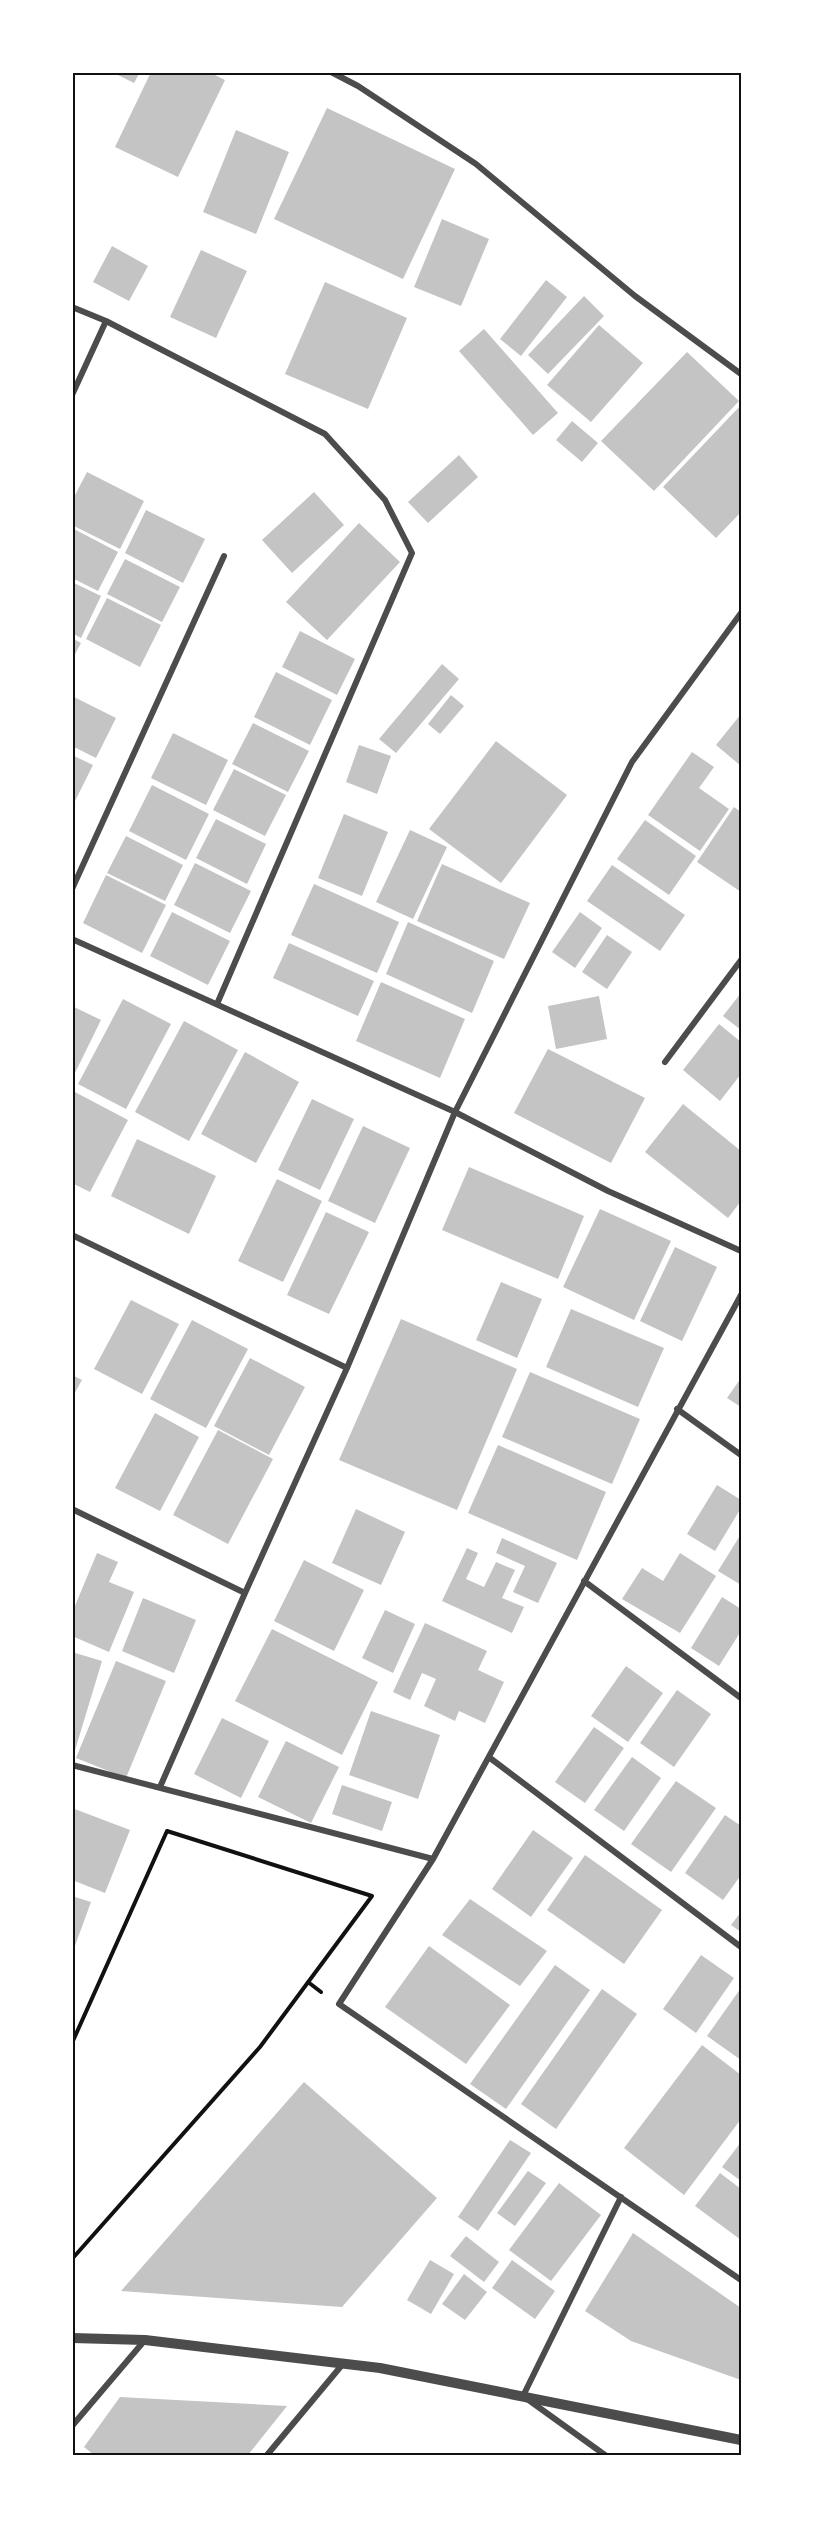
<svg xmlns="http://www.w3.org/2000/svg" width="813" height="2527" viewBox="0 0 813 2527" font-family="Commissioner,sans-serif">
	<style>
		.building { fill: #c4c4c4 }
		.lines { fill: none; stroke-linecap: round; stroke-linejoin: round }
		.path { stroke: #111; stroke-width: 4 }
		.minor { stroke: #4c4c4c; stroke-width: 6 }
		.tertiary { stroke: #4c4c4c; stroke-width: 10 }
		.neatline { fill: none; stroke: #111; stroke-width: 2 }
	</style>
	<rect width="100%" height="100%" fill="#fff"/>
	<path class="building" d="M112,72H140L134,83Z
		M151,72H209L225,80L178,177L115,147Z
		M327,108L455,169L403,279L274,219Z
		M236,130L289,152L256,234L203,212Z
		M442,219L489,239L461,306L414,287Z
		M112,246L148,266L129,301L93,282Z
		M201,250L247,271L216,338L170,317Z
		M546,280L567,297L521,356L500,339Z
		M325,282L407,318L368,409L285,374Z
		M584,296L604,316L548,374L528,355Z
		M599,325L643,363L591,422L547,385Z
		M484,329L558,413L533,435L459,351Z
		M687,352L739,401L654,491L601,441Z
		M741,405V512L716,538L663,487Z
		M572,421L598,443L582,462L556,440Z
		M459,455L478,477L428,523L408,502Z
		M87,472L144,501L120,549L72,525V501Z
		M314,492L344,525L292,573L262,540Z
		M146,510L205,539L183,583L125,553Z
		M359,523L400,562L327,640L286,602Z
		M72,528L118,552L98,591L72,578Z
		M125,559L180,587L162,622L107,594Z
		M72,582L101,596L81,638L72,633Z
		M107,598L161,625L140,667L86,639Z
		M300,631L355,659L337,695L282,667Z
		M72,638L81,643L72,660Z
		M442,664L459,679L396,753L379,739Z
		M276,672L332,700L310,745L254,717Z
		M451,695L464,706L440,734L428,724Z
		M72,696L116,718L96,758L72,746Z
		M741,714V766L716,745Z
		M253,723L309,751L288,792L232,764Z
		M173,733L228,760L206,805L151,778Z
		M496,741L567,795L501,883L429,829Z
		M359,745L391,756L377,794L346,782Z
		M692,752L714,767L699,788L729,809L700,851L648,815Z
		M72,755L93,765L72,807Z
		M234,769L286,795L265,836L213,810Z
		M152,785L209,814L186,860L129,831Z
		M734,807L741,812V892L697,862Z
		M344,814L388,832L362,896L318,878Z
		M216,819L266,844L247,884L196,858Z
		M645,820L696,856L669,895L617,859Z
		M410,830L447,847L413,919L376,902Z
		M126,836L183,865L165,901L107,873Z
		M195,863L251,891L230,933L174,905Z
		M442,864L530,903L504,959L417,921Z
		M612,865L685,915L660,951L587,901Z
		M106,875L166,905L142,953L83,923Z
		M314,884L399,922L377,973L291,935Z
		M172,912L230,941L208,985L150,956Z
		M580,912L602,928L575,968L552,952Z
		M408,922L494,961L472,1013L386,974Z
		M607,935L632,952L607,989L582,972Z
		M289,943L374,981L358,1016L273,978Z
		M381,982L465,1019L440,1078L356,1041Z
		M741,993V1030L723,1016Z
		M599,996L607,1039L556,1049L548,1006Z
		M123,999L171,1024L126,1109L78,1084Z
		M72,1006L101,1020L72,1079Z
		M184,1021L238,1050L189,1141L135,1112Z
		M719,1024L741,1042V1074L720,1101L683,1070Z
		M548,1049L645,1098L611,1163L514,1113Z
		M245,1052L299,1082L256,1163L201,1134Z
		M73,1091L128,1120L90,1192L72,1183Z
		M312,1099L354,1119L320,1190L278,1170Z
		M683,1104L741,1151V1201L728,1218L645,1152Z
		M363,1126L410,1148L375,1223L328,1201Z
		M137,1139L216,1176L189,1234L111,1196Z
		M469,1167L584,1216L558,1279L442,1230Z
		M277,1179L322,1201L283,1282L238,1261Z
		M600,1209L671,1241L634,1320L563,1287Z
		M326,1212L369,1232L329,1314L287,1295Z
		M675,1247L717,1267L682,1341L640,1321Z
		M501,1282L542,1299L517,1358L476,1340Z
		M131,1300L179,1324L142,1394L94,1369Z
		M571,1309L664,1348L638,1407L546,1367Z
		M401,1319L517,1369L457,1510L339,1460Z
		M192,1320L248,1349L206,1428L150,1399Z
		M250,1358L305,1387L269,1455L214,1426Z
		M530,1372L640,1419L612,1484L502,1437Z
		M72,1375L82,1380L72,1398Z
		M741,1378V1407L727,1398Z
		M155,1413L199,1437L160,1511L115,1488Z
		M218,1430L273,1459L228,1544L173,1515Z
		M498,1445L606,1492L577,1560L468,1513Z
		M717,1485L741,1500V1508L715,1551L687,1534Z
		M356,1509L405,1532L381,1585L332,1563Z
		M741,1534V1585L718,1571Z
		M502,1538L557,1563L538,1603L513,1592L525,1566L496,1553Z
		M467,1548L478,1553L466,1579L484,1587L496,1562L515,1570L502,1598L524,1607L512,1633L442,1601Z
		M97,1553L118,1562L109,1582L134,1592L109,1652L72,1636V1613Z
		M680,1553L716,1576L680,1633L622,1599L642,1568L663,1581Z
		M304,1560L364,1590L334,1651L274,1621Z
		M722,1597L741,1609V1631L719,1666L691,1648Z
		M143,1598L196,1620L174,1673L122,1651Z
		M385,1610L415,1624L393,1673L362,1658Z
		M425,1623L487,1651L478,1670L504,1682L485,1723L459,1711L455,1721L424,1706L436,1679L422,1673L410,1700L393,1692Z
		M272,1629L378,1682L342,1755L235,1701Z
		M72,1652L102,1661L73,1757H72Z
		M116,1661L166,1681L126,1778L76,1758Z
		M626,1666L663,1693L628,1742L591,1716Z
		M677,1690L711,1714L674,1767L640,1743Z
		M371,1711L440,1735L418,1799L349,1775Z
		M222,1718L269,1741L241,1798L194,1774Z
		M594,1727L624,1748L585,1803L555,1782Z
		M286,1741L339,1767L311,1823L258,1797Z
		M632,1757L661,1778L624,1831L594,1810Z
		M676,1781L716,1808L671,1872L631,1844Z
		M342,1785L392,1802L382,1831L332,1814Z
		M72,1808L130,1830L105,1893L72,1880Z
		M725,1815L741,1826V1875L723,1900L685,1873Z
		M533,1830L573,1858L531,1917L492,1889Z
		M585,1855L662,1910L624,1964L547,1910Z
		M72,1896L91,1902L72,1954Z
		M470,1899L547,1951L520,1986L442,1935Z
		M741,1912V1932L731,1925Z
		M429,1946L510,2005L466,2064L385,2007Z
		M701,1955L734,1978L696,2033L663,2009Z
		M555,1965L590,1990L506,2109L470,2084Z
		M741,1988V2060L707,2036Z
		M602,1989L637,2014L556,2129L521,2104Z
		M702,2045L741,2075V2119L684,2195L624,2148Z
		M304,2082L437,2198L342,2307L121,2291Z
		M510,2140L531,2153L478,2231L458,2217Z
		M741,2142V2181L722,2167Z
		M528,2171L546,2183L515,2226L497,2213Z
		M720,2173L741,2189V2240L695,2206Z
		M559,2183L601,2215L551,2281L509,2250Z
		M633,2233L741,2308V2380L631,2341L585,2311Z
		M466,2236L499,2262L484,2282L450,2256Z
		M430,2260L454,2274L431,2314L407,2300Z
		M512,2260L555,2291L535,2319L492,2288Z
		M464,2274L487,2292L465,2320L442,2304Z
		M120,2397L287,2406L248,2455H94L84,2447Z"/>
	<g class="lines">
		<path class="path" d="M308,1982L321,1992
			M72,2043L167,1831L372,1896L260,2047L72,2259"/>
		<path class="minor" d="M331,72L358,86L476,164L635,296L741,374
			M72,307L106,321L325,434L385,500L412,553L217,1004
			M72,395L106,321
			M72,889L224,556
			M72,939L455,1112L608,1191L741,1251
			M665,1062L741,960
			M72,1235L347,1368
			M741,1295L433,1859L339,2004L741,2280
			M677,1409L741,1455
			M72,1509L245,1593
			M584,1581L741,1698
			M490,1758L741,1947
			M72,1765L433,1859
			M160,1787L245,1593L347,1368L455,1112L632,762L741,613
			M72,2426L145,2340
			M267,2455L342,2365
			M605,2455L523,2396L621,2197"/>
		<path class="tertiary" d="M72,2338L145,2340L380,2368L741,2440"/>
	</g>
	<rect width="813" height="2527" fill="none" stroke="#ffffff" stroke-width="147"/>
	<rect x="74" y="74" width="666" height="2380" class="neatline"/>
</svg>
